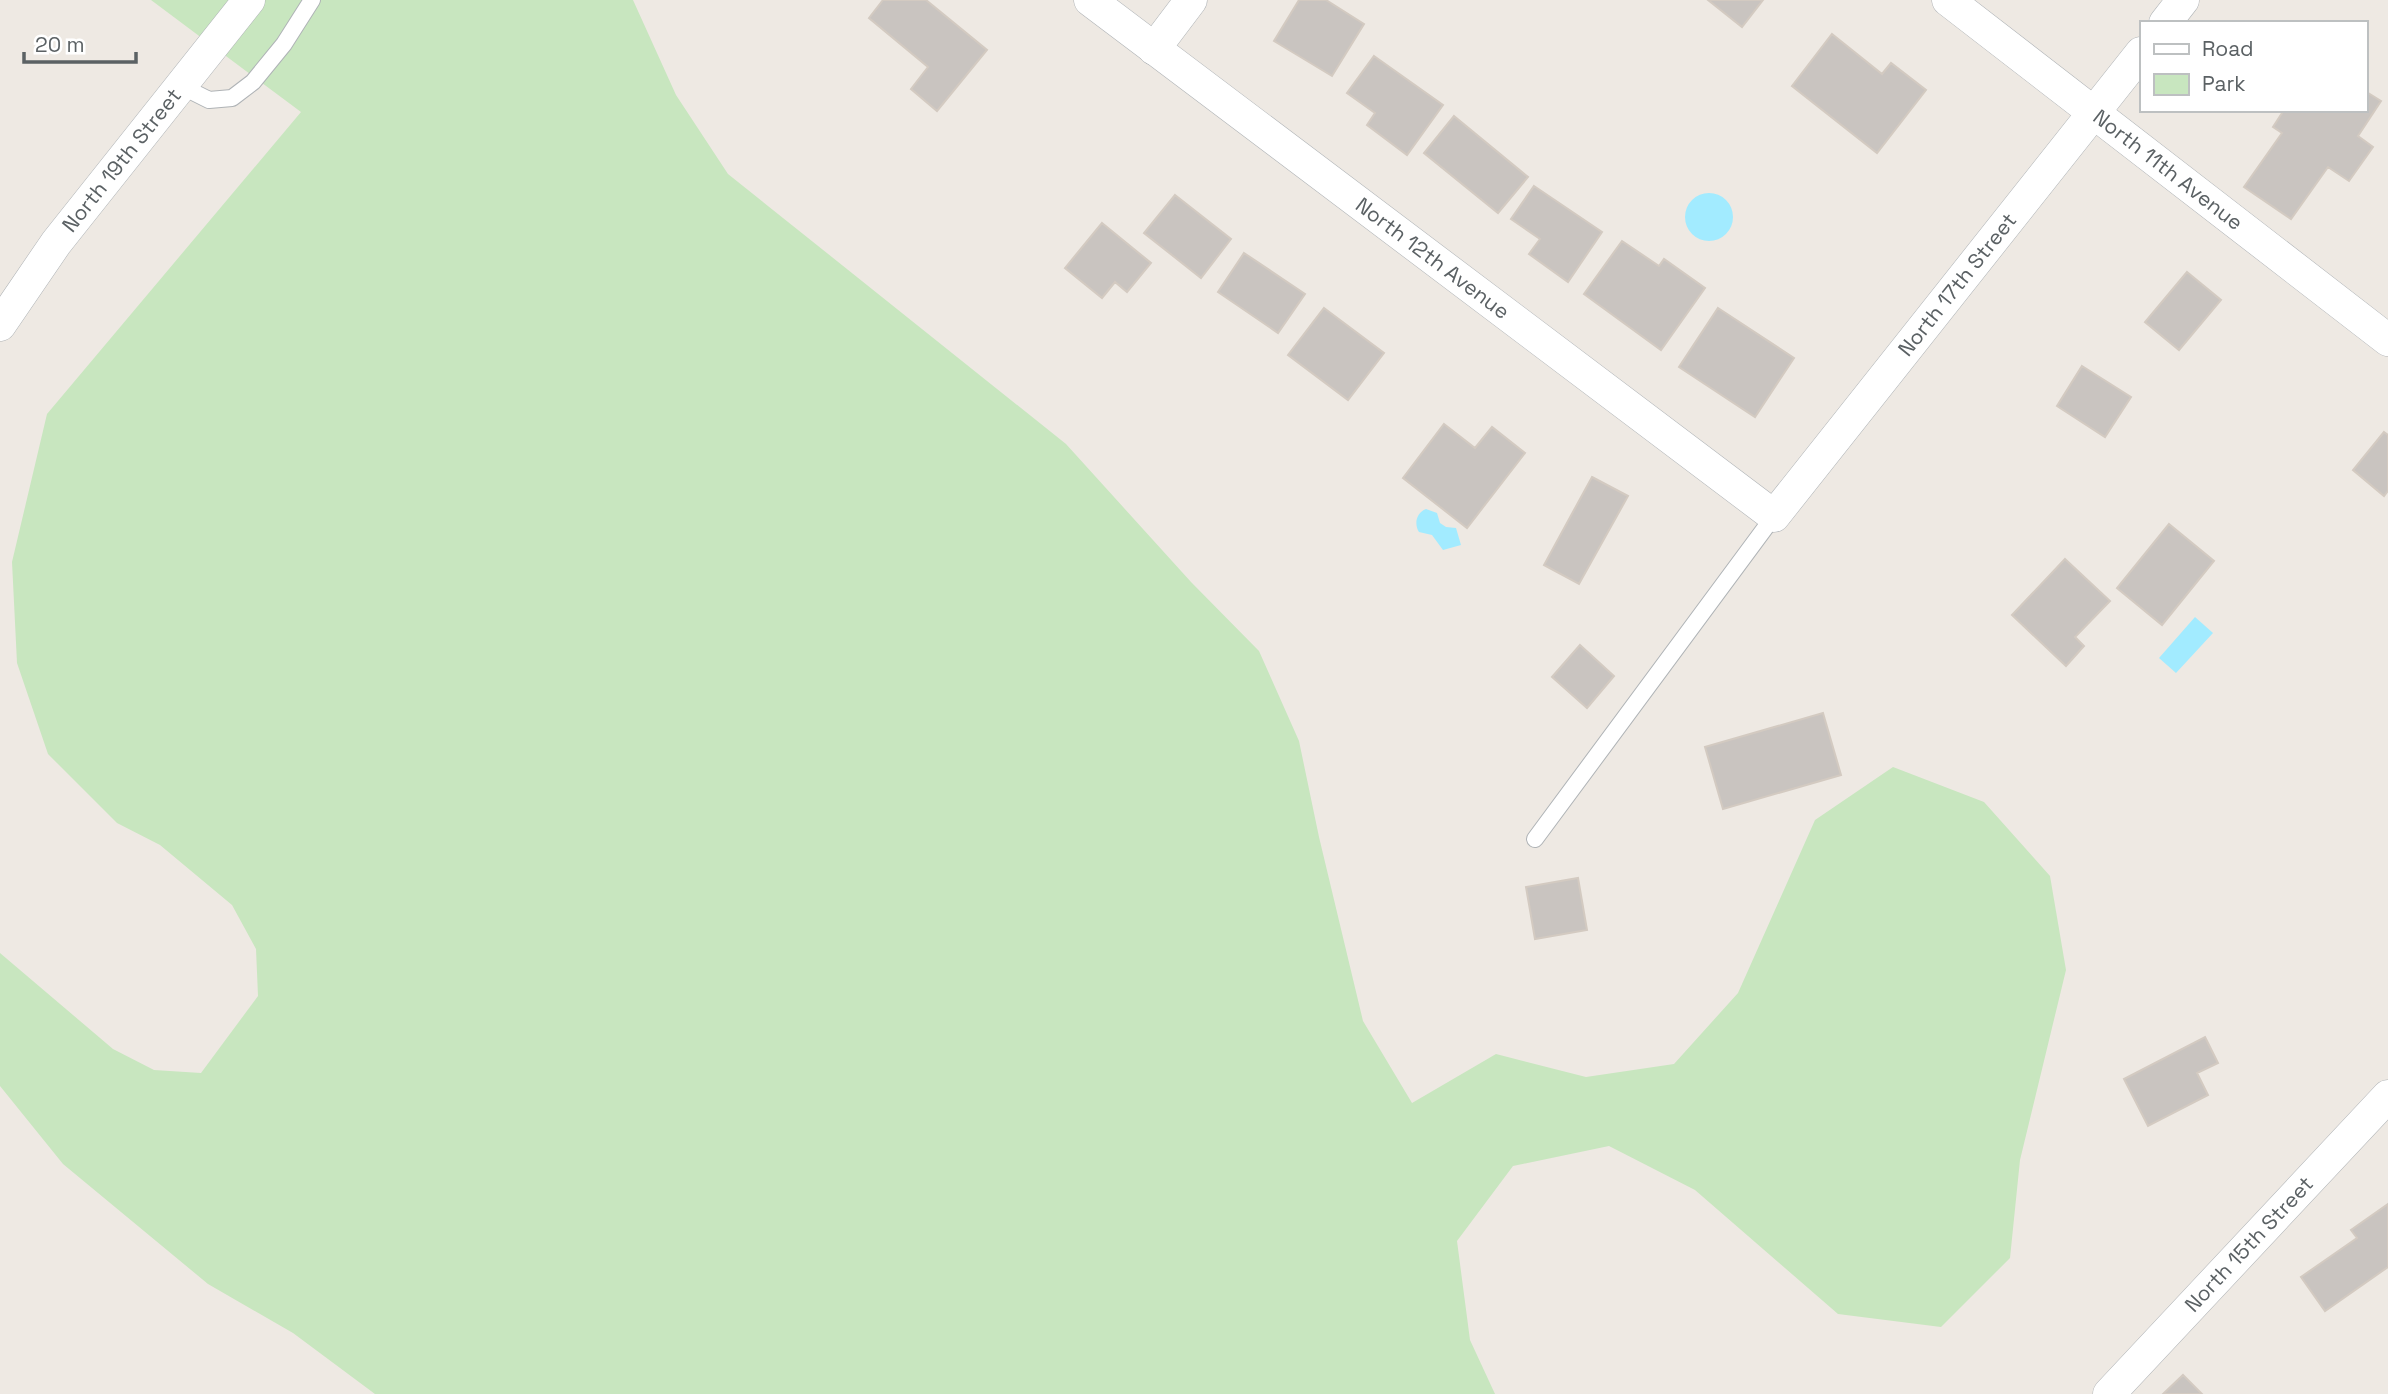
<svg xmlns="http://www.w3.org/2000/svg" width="2388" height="1394" viewBox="0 0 2388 1394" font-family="'Space Grotesk',sans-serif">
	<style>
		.green { fill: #c8e6bf }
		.water { fill: #a2ebff }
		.building { fill: #c9c4c0; stroke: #d3cac1; stroke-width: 2 }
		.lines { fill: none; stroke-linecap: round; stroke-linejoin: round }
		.service-casing { stroke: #afb3b6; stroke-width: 18 }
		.minor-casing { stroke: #afb3b6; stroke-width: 33 }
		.service { stroke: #fff; stroke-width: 16 }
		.minor { stroke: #fff; stroke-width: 32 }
		.labels { text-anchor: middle; stroke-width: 7; stroke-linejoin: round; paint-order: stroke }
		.street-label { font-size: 21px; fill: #5b6164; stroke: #fff }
	</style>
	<rect width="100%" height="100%" fill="#eee9e3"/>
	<path class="green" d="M151,0H633L676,95L728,174L1066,444L1191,582L1259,651L1299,741L1319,837L1363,1021L1412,1103L1496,1054L1586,1077L1674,1064L1738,993L1815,820L1893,767L1984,802L2050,876L2066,970L2020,1160L2010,1258L1941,1327L1838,1314L1695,1190L1609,1146L1513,1166L1457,1241L1470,1340L1495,1394H375L293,1333L208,1284L63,1164L0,1086V953L113,1049L154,1070L201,1073L258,996L256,949L232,905L160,845L117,823L48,754L17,663L12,562L47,414L301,112Z"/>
	<path class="water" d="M1685 217a24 24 0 1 1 48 0a24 24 0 1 1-48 0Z
		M1426,509L1437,513L1440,523L1446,527L1456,528L1461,545L1443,550L1432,535L1419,532C1414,524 1416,513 1426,509Z
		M2195,617L2213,633L2176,673L2159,658Z"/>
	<path class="building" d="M883,0H926L987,50L937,111L911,89L928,67L869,18Z
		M1299,0H1326L1364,24L1332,76L1274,41Z
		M1708,0H1763L1742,27Z
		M1832,34L1882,74L1891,63L1926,90L1877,153L1792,86Z
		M1374,56L1443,105L1407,155L1367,125L1375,113L1347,93Z
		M2365,91L2381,101L2358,136L2373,147L2349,181L2328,167L2291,219L2244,187L2282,133L2273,127L2284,110H2365Z
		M1454,116L1528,177L1498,213L1424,153Z
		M1534,186L1602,232L1568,282L1529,254L1540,239L1511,219Z
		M1175,195L1231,239L1201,278L1144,233Z
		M1102,223L1151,263L1127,292L1115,282L1102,298L1065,268Z
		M1622,241L1659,266L1664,259L1705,288L1661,350L1584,294Z
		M1244,253L1305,294L1278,333L1218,292Z
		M2187,272L2221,300L2179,350L2145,322Z
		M1324,308L1384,353L1348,400L1288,355Z
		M1718,308L1794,358L1755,417L1679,367Z
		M2082,366L2131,397L2105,437L2057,406Z
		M1444,424L1475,448L1492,427L1525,453L1467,528L1403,478Z
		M2384,432L2388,435V491L2384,496L2353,470Z
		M1592,477L1628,496L1579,584L1544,565Z
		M2169,524L2214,561L2162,625L2117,588Z
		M2065,559L2110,601L2075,637L2084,646L2066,666L2012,615Z
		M1580,645L1614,676L1587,708L1552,677Z
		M1823,713L1841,775L1723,809L1705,747Z
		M1578,878L1587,930L1535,939L1526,887Z
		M2205,1037L2218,1063L2197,1073L2208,1095L2148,1126L2124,1079Z
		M2388,1204V1267L2325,1311L2301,1277L2357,1238L2351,1230Z
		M2183,1375L2202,1394H2163Z"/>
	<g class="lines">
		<g class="service-casing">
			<path id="service" d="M181,86L209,100L232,98L253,82L284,44L312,0
				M1535,839L1774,516"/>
		</g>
		<g class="minor-casing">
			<g id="minor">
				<path id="s1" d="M1090,0L1774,516L2141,53"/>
				<path id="s2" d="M1948,0L2388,340"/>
				<path d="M2165,23L2183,0"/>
				<path d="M1154,49L1191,0"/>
				<path id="s3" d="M0,325L56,243L249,0"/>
				<path id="s4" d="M2109,1394L2388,1096"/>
			</g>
		</g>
		<use href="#service" class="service"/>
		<use href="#minor" class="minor"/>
	</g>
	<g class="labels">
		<g class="street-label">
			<text dy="7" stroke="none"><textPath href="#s3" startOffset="205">North 19th Street</textPath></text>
			<text dy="7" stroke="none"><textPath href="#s2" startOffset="278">North 11th Avenue</textPath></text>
			<text dy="7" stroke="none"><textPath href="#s1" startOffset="429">North 12th Avenue</textPath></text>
			<text dy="7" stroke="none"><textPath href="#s1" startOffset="1152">North 17th Street</textPath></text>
			<text dy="7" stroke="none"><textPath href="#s4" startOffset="205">North 15th Street</textPath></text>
		</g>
	</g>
	<rect x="2140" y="21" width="228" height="91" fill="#ffffff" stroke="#bdc0c1" stroke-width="2"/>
	<rect x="2154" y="44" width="35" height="10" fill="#ffffff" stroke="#bdc0c1" stroke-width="2"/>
	<text x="2202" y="56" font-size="21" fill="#5b6164">Road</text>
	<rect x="2154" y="74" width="35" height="21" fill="#c8e6bf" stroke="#bdc0c1" stroke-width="2"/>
	<text x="2202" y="91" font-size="21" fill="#5b6164">Park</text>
	<path d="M24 52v10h112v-10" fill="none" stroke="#5b6164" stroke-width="3.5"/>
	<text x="35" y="52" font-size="21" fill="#5b6164" stroke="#ffffff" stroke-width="5" paint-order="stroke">20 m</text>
</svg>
